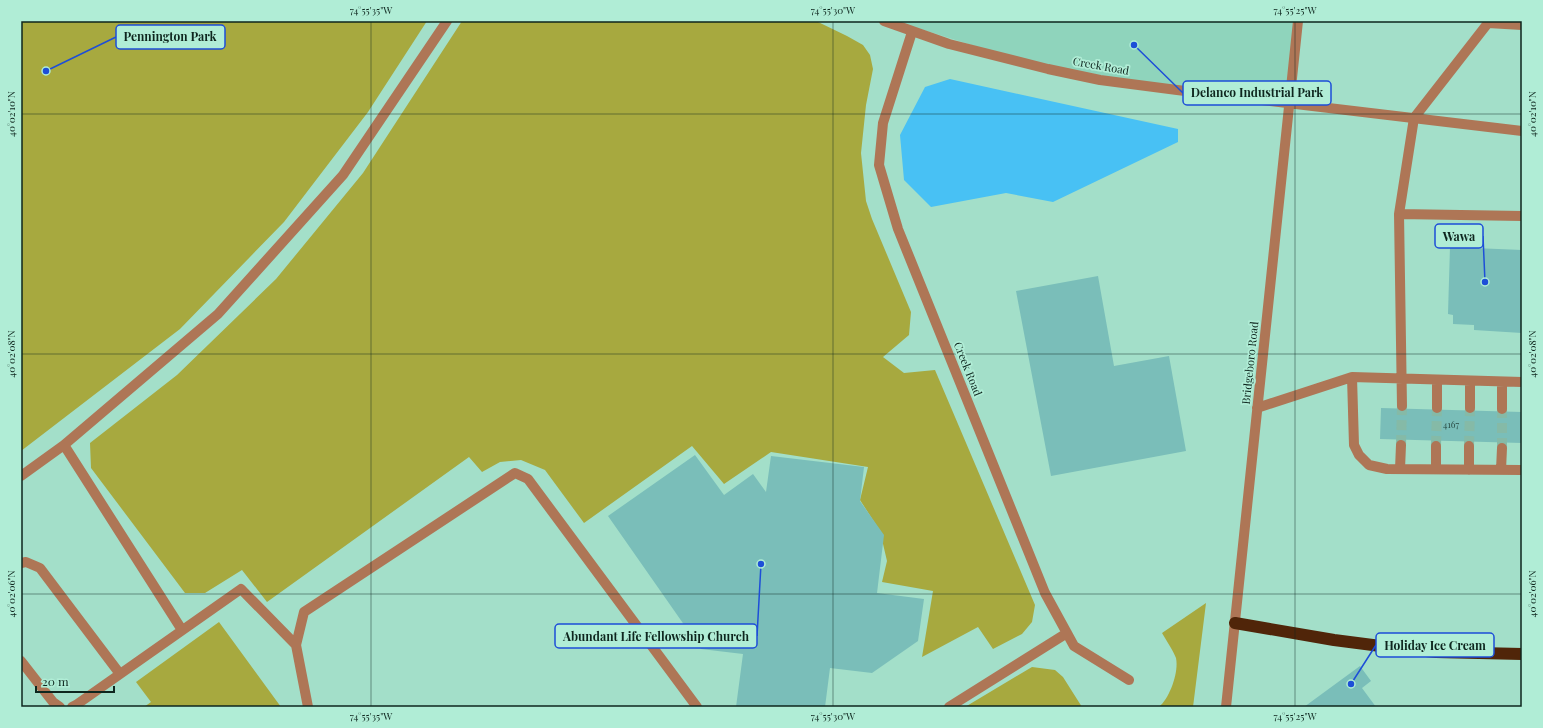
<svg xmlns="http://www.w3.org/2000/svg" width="1543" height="728" viewBox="0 0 1543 728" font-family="'Playfair Display',serif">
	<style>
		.built { fill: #8fd4bc }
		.green { fill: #a7a93f }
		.water { fill: #48c1f4 }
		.building { fill: #7abeb9 }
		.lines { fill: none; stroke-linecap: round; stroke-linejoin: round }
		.minor-tunnel { stroke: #85baa7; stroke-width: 10; stroke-dasharray: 10 5; stroke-linecap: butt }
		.minor { stroke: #ae7656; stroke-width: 10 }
		.highway { stroke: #502509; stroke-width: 12 }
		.ticks { fill: none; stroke: #0e261e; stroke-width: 1; stroke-opacity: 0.45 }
		.labels { text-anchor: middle; stroke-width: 3.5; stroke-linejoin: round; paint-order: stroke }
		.number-label { font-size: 9px; fill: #294c45 }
		.street-label { font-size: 11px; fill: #0e261e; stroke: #b0edd6 }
		.leader { fill: none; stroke: #1d4ed8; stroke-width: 1.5 }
		.callout-dot { fill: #1d4ed8; stroke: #b0edd6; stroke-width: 1.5 }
		.callout { fill: #b0edd6; stroke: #1d4ed8; stroke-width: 1.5 }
		.callout-label { font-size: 12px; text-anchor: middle; font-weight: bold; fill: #0e261e }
		.neatline { fill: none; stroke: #0e261e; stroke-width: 1.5 }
		.ticks-label { font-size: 10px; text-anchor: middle; fill: #0e261e }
	</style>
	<rect width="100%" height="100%" fill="#a3dfc9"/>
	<path class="built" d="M895,21H1298L1289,104L1048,69Z"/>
	<path class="green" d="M21,21H427L368,112L284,222L180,329L21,451Z
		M462,21H816L847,36L863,45L870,55L873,69L866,105L861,153L866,201L872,219L911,312L909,335L883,357L904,373L935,370L1035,605L1032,622L1022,634L993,649L978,627L922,657L933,591L882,582L887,561L880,531L860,500L868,467L771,452L724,484L692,446L584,523L545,470L521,460L500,462L482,472L469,457L267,602L242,570L205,593H185L91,468L90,443L177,375L276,279L363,173Z
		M1206,603L1193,707H1159C1170,698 1179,672 1176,658C1173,650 1166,640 1162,633Z
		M219,622L281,707H144L151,702L136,682Z
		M1032,667L1055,670L1063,677L1082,707H965Z"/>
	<path class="water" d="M950,79L1178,129V142L1053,202L1006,193L931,207L904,180L900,135L925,87Z"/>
	<path class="building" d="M1450,247L1522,250V333L1474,330V325L1453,324V315L1448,314Z
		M1098,276L1114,366L1169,356L1186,451L1051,476L1016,291Z
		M1381,408L1522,412V443L1380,439Z
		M695,455L724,495L753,474L766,492L771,456L864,467L860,501L884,535L877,593L924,599L918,641L872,673L830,668L825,707H736L743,654L701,649L608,516Z
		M1360,666L1371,681L1362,688L1376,707H1304Z"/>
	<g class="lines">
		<path class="minor-tunnel" d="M1401,445L1402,406
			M1436,446L1437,408
			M1469,446L1470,408
			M1502,448V409"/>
		<path class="minor" d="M884,21L949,44L1048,69L1100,80L1177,90L1522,131
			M912,32L883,123L879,165L898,229L1045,593L1074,646L1129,680
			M1399,214L1522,216
			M1352,377L1354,445L1359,455L1369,465L1387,469L1522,470
			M1402,406L1399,214L1414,118L1488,23L1522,25
			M1257,408L1352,377L1522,382
			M1437,408V380
			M1470,408V381
			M1502,409V382
			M64,445L182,630
			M1400,469L1401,445
			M1436,469V446
			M1469,470V446
			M1501,470L1502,448
			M21,476L64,445L218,314L343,175L447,21
			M21,563L26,562L40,568L120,674
			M21,661L53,702L60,707
			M72,707L76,705L241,589L296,645
			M308,707L296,645L304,612L515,473L528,479L697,707
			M949,707L1067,633
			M1226,707L1298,21"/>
		<path class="highway" d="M1235,623L1334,640L1396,648L1436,652L1522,654"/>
	</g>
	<path class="ticks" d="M371,21V707M833,21V707M1295,21V707M21,114H1522M21,354H1522M21,594H1522"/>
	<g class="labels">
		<g class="number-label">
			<text x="1451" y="428">4167</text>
		</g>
		<g class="street-label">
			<text transform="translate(1101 66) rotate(10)" y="4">Creek Road</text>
			<text transform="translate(1250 363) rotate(-84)" y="4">Bridgeboro Road</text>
			<text transform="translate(968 369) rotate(68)" y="4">Creek Road</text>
		</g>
	</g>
	<path class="leader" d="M46 71L116 37M1134 45L1183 93M1485 282L1483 236M761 564L757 636M1351 684L1376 645"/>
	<g class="callout-dot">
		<circle cx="46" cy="71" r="4"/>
		<circle cx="1134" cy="45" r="4"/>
		<circle cx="1485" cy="282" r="4"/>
		<circle cx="761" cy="564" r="4"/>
		<circle cx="1351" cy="684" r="4"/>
	</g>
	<g class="callout">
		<rect x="116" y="25" width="109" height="24" rx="4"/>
		<rect x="1183" y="81" width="148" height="24" rx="4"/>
		<rect x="1435" y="224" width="48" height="24" rx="4"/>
		<rect x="555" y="624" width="202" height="24" rx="4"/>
		<rect x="1376" y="633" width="118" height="24" rx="4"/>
	</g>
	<g class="callout-label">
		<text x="170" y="41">Pennington Park</text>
		<text x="1257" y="97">Delanco Industrial Park</text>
		<text x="1459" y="241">Wawa</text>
		<text x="656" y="641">Abundant Life Fellowship Church</text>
		<text x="1435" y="650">Holiday Ice Cream</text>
	</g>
	<rect width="1543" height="728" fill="none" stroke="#b0edd6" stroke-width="44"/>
	<path d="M36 686v6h78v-6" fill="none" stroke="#0e261e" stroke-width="2"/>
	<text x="42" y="686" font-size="12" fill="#0e261e" stroke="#b0edd6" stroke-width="3" paint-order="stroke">20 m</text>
	<rect x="22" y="22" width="1499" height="684" class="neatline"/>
	<g class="ticks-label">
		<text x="371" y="14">74°55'35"W</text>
		<text x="833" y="14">74°55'30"W</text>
		<text x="1295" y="14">74°55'25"W</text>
		<text transform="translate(11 114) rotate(-90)" y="4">40°02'10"N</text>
		<text transform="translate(1532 114) rotate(-90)" y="4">40°02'10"N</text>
		<text transform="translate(11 354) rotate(-90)" y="4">40°02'08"N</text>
		<text transform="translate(1532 354) rotate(-90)" y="4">40°02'08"N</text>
		<text transform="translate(11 594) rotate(-90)" y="4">40°02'06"N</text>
		<text transform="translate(1532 594) rotate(-90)" y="4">40°02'06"N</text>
		<text x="371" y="720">74°55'35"W</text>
		<text x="833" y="720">74°55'30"W</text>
		<text x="1295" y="720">74°55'25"W</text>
	</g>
</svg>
